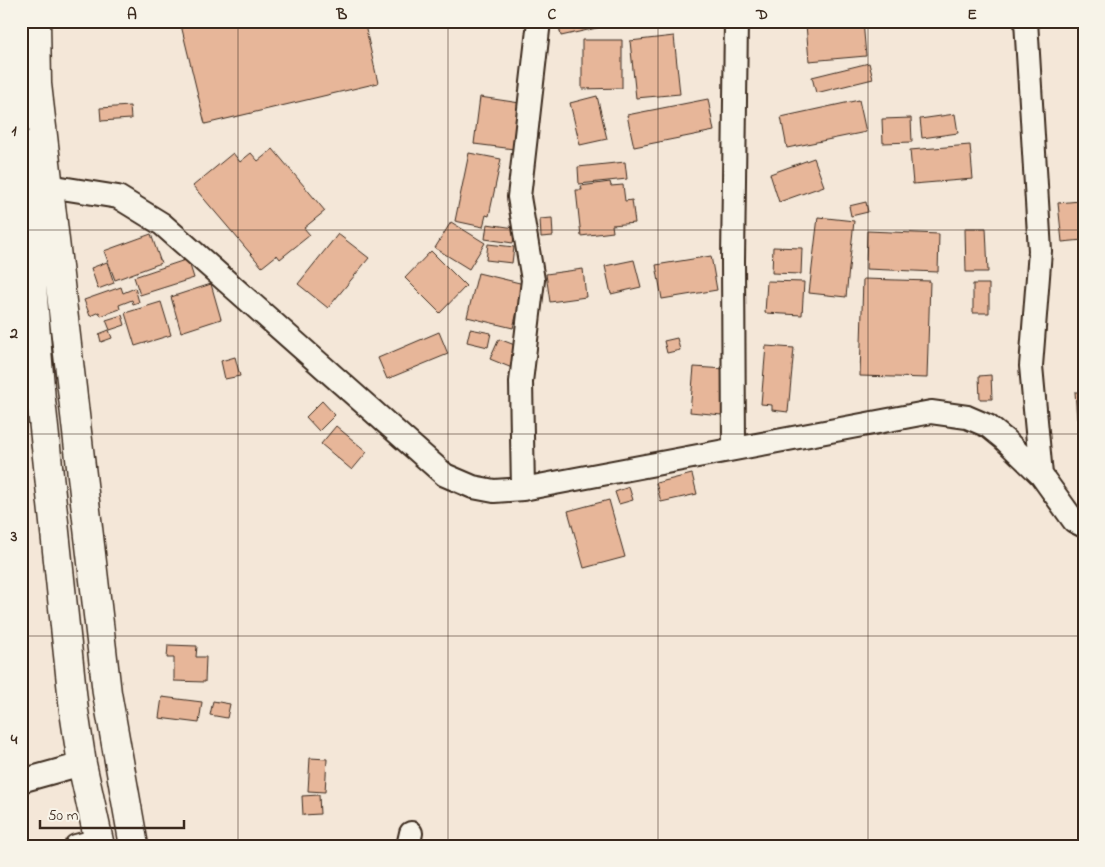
<svg xmlns="http://www.w3.org/2000/svg" width="1105" height="867" viewBox="0 0 1105 867" font-family="'Indie Flower',sans-serif">
	<style>
		.building { fill: #e7b699; stroke: #3b2a1e }
		.lines { fill: none; stroke-linecap: round; stroke-linejoin: round }
		.minor-casing { stroke: #3b2a1e; stroke-width: 26 }
		.major-casing { stroke: #3b2a1e; stroke-width: 31 }
		.minor { stroke: #f7f3e8; stroke-width: 22 }
		.major { stroke: #f7f3e8; stroke-width: 28 }
		.grid { fill: none; stroke: #3b2a1e; stroke-width: 1; stroke-opacity: 0.55 }
		.neatline { fill: none; stroke: #3b2a1e; stroke-width: 2 }
		.grid-label { font-size: 16px; text-anchor: middle; font-weight: bold; fill: #3b2a1e }
	</style>
	<rect width="100%" height="100%" fill="#f4e7d8"/>
	<filter id="ink" filterUnits="userSpaceOnUse"><feTurbulence type="fractalNoise" baseFrequency=".02" numOctaves="2"/><feDisplacementMap in="SourceGraphic" scale="10" xChannelSelector="R" yChannelSelector="G"/><feConvolveMatrix kernelMatrix="1 2 1 2 8 2 1 2 1" color-interpolation-filters="sRGB"/></filter>
	<g filter="url(#ink)">
		<path class="building" d="M180,21H364L378,83L205,124Z
			M558,21H600L601,27L561,36Z
			M837,21H863L866,56L809,61L806,24Z
			M674,36L680,94L636,98L630,41Z
			M582,40H622V88L582,89Z
			M869,63L873,79L816,93L812,77Z
			M597,96L607,139L580,145L570,103Z
			M480,97L520,103L514,149L474,144Z
			M708,99L714,131L634,147L627,115Z
			M859,100L866,132L787,148L781,117Z
			M130,106L131,119L101,121L100,108Z
			M955,114L958,133L922,138L920,119Z
			M911,118L912,142L883,143L882,119Z
			M970,145L973,179L913,184L910,150Z
			M273,149L325,211L304,228L310,235L280,259L277,255L262,267L193,186L233,153L240,162L251,153L258,161Z
			M469,153L501,159L489,216L486,215L483,227L455,221Z
			M814,158L824,186L779,202L770,174Z
			M625,162L627,179L579,184L578,167Z
			M610,182L611,186L623,185L625,201L632,200L635,223L612,225L613,232L581,236L576,190H582L581,186Z
			M1080,201L1083,240L1062,242L1058,203Z
			M866,202L868,212L851,216L849,206Z
			M818,217L854,221L846,297L809,293Z
			M552,218L553,236L541,237L540,219Z
			M451,222L485,243L469,269L435,248Z
			M487,224L515,228L513,243L485,239Z
			M965,228H986L988,272H966Z
			M867,231L939,234L938,272L866,269Z
			M151,234L161,263L115,280L104,251Z
			M338,234L369,258L328,308L298,284Z
			M488,244L514,247L512,263L486,260Z
			M773,247L802,248L801,274L772,273Z
			M431,251L466,286L440,313L405,278Z
			M711,256L717,290L662,299L656,265Z
			M188,259L194,278L140,295L134,277Z
			M634,260L641,287L611,294L605,266Z
			M107,262L114,283L98,289L91,268Z
			M583,269L586,297L550,302L546,274Z
			M478,273L524,284L513,328L467,317Z
			M863,279L930,281L927,378L860,376Z
			M767,281L804,282L802,315L765,313Z
			M211,284L221,319L181,332L171,297Z
			M973,284H989V313H973Z
			M121,287L123,293L135,288L139,302L133,304L132,300L119,305L120,309L101,316L99,312L90,316L84,300Z
			M161,302L171,335L135,346L125,313Z
			M122,315L125,325L110,330L106,320Z
			M470,329L491,333L488,347L467,342Z
			M109,330L112,338L101,342L99,334Z
			M439,332L448,354L387,379L378,358Z
			M677,338L680,350L667,353L664,341Z
			M499,339L520,347L512,368L490,359Z
			M766,346L794,348L788,412L772,410V405L761,404Z
			M235,357L240,376L225,379L221,361Z
			M694,367L725,369L722,415L690,412Z
			M991,375L992,399H980L979,376Z
			M1075,392H1084V418L1077,419Z
			M322,401L335,415L319,431L306,417Z
			M336,426L367,452L352,470L321,444Z
			M692,474L697,494L661,502L656,483Z
			M629,487L633,500L619,504L615,492Z
			M609,500L625,557L584,568L568,511Z
			M168,645L197,646L196,657H206L205,682L174,681V658H167Z
			M162,697L202,702L199,723L159,718Z
			M213,701L230,704L227,718L210,715Z
			M310,758L327,759L325,792L308,791Z
			M319,795L320,814L303,815L302,796Z"/>
		<g class="lines">
			<g class="minor-casing">
				<path id="minor" d="M1026,21L1040,251L1031,366L1041,475
					M49,186L118,197L162,224L445,475L473,487L494,491L523,489L931,412L967,417L988,426L1004,439L1041,475L1074,521L1084,526
					M734,449L733,260L736,21
					M523,489L521,382L533,280L519,197L539,21
					M21,781L82,764
					M76,846L99,840
					M408,846L411,833"/>
			</g>
			<g class="major-casing">
				<path id="major" d="M36,21L37,84L107,693L134,846
					M21,144L41,400L74,711L82,764L100,846"/>
			</g>
			<use href="#minor" class="minor"/>
			<use href="#major" class="major"/>
		</g>
	</g>
	<path class="grid" d="M238,21V846M448,21V846M658,21V846M868,21V846M21,230H1084M21,434H1084M21,636H1084"/>
	<rect width="1105" height="867" fill="none" stroke="#f7f3e8" stroke-width="55"/>
	<path d="M40 820v8h144v-8" fill="none" stroke="#3b2a1e" stroke-width="2.5"/>
	<text x="48" y="820" font-size="15" fill="#3b2a1e" stroke="#f7f3e8" stroke-width="4" paint-order="stroke">50 m</text>
	<rect x="28" y="28" width="1050" height="812" class="neatline"/>
	<g class="grid-label">
		<text x="132" y="19">A</text>
		<text x="342" y="19">B</text>
		<text x="552" y="19">C</text>
		<text x="762" y="19">D</text>
		<text x="972" y="19">E</text>
		<text x="14" y="135">1</text>
		<text x="14" y="338">2</text>
		<text x="14" y="541">3</text>
		<text x="14" y="744">4</text>
	</g>
</svg>
